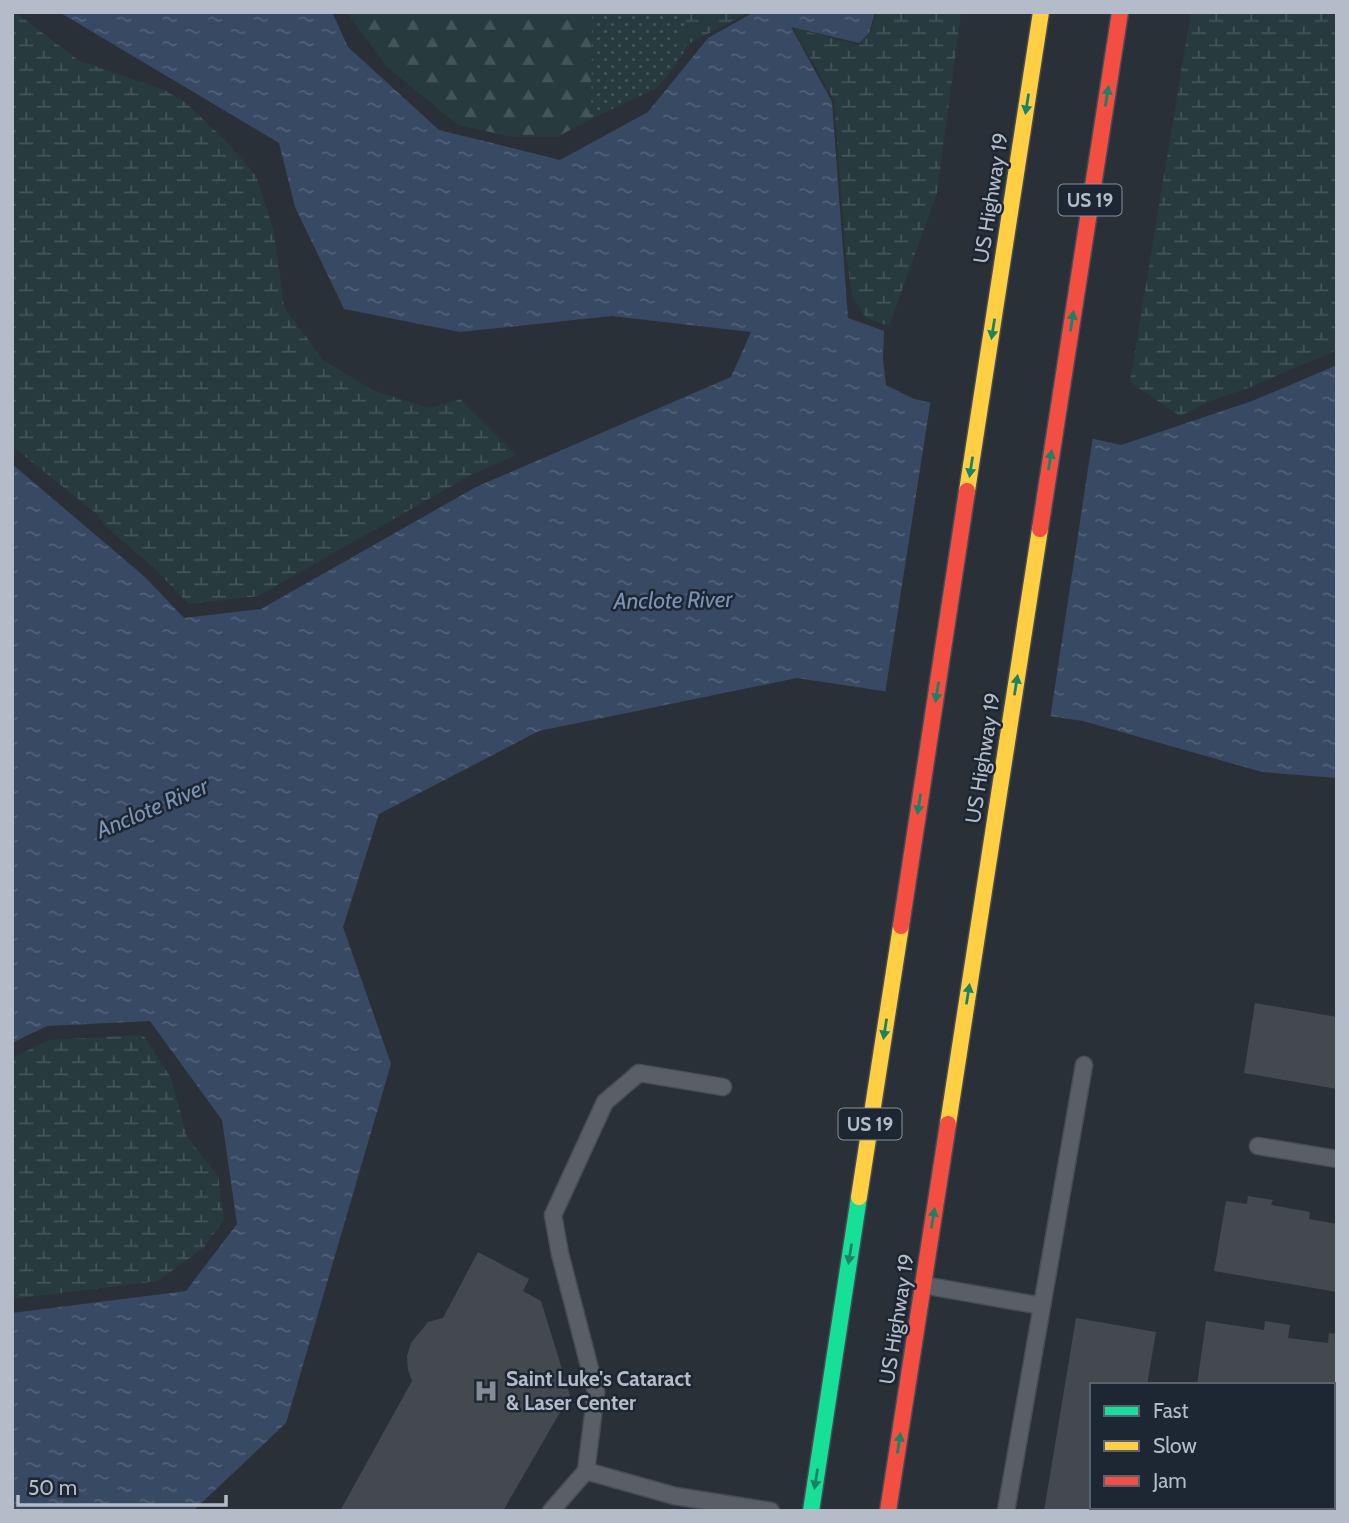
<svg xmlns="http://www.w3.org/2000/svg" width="1349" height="1523" viewBox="0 0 1349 1523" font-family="Cabin,sans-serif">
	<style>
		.green { fill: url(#green-dots) }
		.forest { fill: url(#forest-firs) }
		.wetland { fill: url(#wetland-marsh) }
		.water { fill: url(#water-ripples) }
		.pier { fill: #2a3038 }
		.building { fill: #444950 }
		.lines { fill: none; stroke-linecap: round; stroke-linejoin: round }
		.lane-casing { stroke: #484c53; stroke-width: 19 }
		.fast-casing { stroke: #474c53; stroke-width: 19 }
		.slow-casing { stroke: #474c53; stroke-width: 19 }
		.jam-casing { stroke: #474c53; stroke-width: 19 }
		.lane { stroke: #5a5e66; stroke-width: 16 }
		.fast { stroke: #16e098; stroke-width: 16 }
		.slow { stroke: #ffcf43; stroke-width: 16 }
		.jam { stroke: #f24e42; stroke-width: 16 }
		.oneway { fill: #1a8366 }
		.labels { text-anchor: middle; stroke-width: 5; stroke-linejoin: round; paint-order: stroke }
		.shield { fill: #1d2633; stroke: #878f9c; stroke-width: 2 }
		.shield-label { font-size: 19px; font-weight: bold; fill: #b4bcc9 }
		.street-label { font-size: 21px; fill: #b4bcc9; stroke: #1d2633 }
		.poi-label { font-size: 21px; font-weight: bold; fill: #b4bcc9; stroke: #1d2633; text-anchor: start }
		.water-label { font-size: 23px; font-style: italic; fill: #7c92b1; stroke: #1d2633 }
	</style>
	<defs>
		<pattern id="green-dots" width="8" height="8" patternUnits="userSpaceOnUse" patternTransform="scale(1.75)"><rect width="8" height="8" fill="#273a3e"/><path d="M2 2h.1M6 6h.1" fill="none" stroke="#445559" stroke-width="1.8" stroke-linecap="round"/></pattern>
		<pattern id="forest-firs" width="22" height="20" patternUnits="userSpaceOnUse" patternTransform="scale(1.75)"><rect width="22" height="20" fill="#273a3e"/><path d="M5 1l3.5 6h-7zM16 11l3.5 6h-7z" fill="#445559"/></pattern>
		<pattern id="wetland-marsh" width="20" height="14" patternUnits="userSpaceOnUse" patternTransform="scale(1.75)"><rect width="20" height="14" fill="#273a3e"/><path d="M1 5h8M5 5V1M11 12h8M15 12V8" fill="none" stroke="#445559"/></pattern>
		<pattern id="water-ripples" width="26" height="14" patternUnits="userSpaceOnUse" patternTransform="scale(1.75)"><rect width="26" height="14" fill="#384963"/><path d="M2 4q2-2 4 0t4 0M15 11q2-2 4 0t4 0" fill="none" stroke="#526178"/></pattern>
	</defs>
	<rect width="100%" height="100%" fill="#2a3038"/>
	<path class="green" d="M592,12H689L677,47L689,44L677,63L657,88L591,119Z"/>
	<path class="forest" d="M347,12H592L591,119L557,137H514L458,125L386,66Z"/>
	<path class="wetland" d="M12,12H15L78,60L164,90L186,103L227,142L256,176L274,232L284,307L323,360L372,390L429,408L460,399L516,455L471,475L258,596L189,604L152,566L105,526L97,514L12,446Z
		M689,12H750L684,46L676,48Z
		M877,12H961L937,193L889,326L866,318L852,296L845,245L834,100L793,28L859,45L871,31Z
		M1191,12H1337V350L1248,388L1213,400L1180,416L1130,382Z
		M143,1035L171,1078L187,1137L218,1176L224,1220L203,1248L158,1281L12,1299V1058L49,1040Z"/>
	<path class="water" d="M59,12H332L348,47L439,130L560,160L648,112L708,38L754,12H875L869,33L859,43L791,27L832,102L848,318L884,331L883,359L886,385L914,399L1121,445L1252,401L1337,365V778L1262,772L1083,721L797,678L539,731L379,814L343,927L391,1064L286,1423L193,1511H12V1313L186,1291L237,1224L222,1120L150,1021L47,1026L12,1043V464L145,577L184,618L261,609L476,487L731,377L751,332L612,316L460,332L344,309L295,207L279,143Z"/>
	<path class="pier" d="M931,399L1093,436L1050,719L885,694Z"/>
	<path class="building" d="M1255,1003L1337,1017V1089L1244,1073Z
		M1248,1196L1273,1200L1271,1205L1310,1212L1309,1219L1337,1224V1292L1214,1271L1226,1201L1247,1204Z
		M478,1252L529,1279L523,1291L541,1301L570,1395L503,1511H340L412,1381L408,1370L407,1356L411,1343L428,1322L443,1318Z
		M1076,1318L1156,1332L1147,1385H1092V1507H1127L1126,1511H1044Z
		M1206,1321L1264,1330L1265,1321L1290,1325L1288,1338L1328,1343L1329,1333L1337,1334V1414L1333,1413V1385H1197Z"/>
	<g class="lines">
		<g class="lane-casing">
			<path id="lane" d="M1258,1146L1337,1159
				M923,1285L1042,1306L1006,1511
				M1042,1306L1084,1065
				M586,1471L675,1496L771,1511
				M1333,1479L1337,1480
				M551,1511L586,1471L596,1392L560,1254L553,1215L605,1102L639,1073L723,1087"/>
		</g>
		<g class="fast-casing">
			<path id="fast" d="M811,1511L859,1197"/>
		</g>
		<g class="slow-casing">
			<path id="slow" d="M967,491L1041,12
				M948,1124L1040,529
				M859,1197L901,926"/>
		</g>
		<g class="jam-casing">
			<path id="jam" d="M1040,529L1120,12
				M901,926L967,491
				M888,1511L948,1124"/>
		</g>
		<use href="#lane" class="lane"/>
		<use href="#fast" class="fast"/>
		<use href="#slow" class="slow"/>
		<use href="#jam" class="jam"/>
	</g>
	<defs><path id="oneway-solid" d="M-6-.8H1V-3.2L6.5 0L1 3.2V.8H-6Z" transform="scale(1.75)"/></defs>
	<g class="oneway">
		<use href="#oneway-solid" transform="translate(1107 96) rotate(-81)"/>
		<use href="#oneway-solid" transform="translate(1027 104) rotate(99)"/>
		<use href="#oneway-solid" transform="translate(1072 321) rotate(-81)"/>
		<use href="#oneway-solid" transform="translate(993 329) rotate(99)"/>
		<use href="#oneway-solid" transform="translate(1050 460) rotate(-81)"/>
		<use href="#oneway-solid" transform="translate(971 467) rotate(99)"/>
		<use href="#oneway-solid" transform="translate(1016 685) rotate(-81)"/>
		<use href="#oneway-solid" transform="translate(937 692) rotate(99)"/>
		<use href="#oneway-solid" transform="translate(919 804) rotate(99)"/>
		<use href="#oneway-solid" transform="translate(968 994) rotate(-81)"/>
		<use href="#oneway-solid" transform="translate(885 1029) rotate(99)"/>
		<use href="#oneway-solid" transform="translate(933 1218) rotate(-81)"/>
		<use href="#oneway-solid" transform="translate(850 1254) rotate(99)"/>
		<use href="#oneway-solid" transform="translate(899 1443) rotate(-81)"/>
		<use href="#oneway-solid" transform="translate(816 1479) rotate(99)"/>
	</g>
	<defs>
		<g id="hospital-bare" transform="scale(1.89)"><path d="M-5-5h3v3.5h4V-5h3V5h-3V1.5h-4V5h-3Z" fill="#848b96" stroke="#1d2633" stroke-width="2.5" paint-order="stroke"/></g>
	</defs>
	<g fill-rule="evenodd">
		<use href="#hospital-bare" x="486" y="1391"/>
	</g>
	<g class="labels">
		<g class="shield">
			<rect x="1058.5" y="184.5" width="63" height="31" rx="5"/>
			<rect x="838.5" y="1108.5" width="63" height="31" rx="5"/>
		</g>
		<g class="shield-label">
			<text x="1090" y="207">US 19</text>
			<text x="870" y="1131">US 19</text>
		</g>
		<g class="street-label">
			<text transform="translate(991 198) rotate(-81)" y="7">US Highway 19</text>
			<text transform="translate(983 758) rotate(-81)" y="7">US Highway 19</text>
			<text transform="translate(897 1319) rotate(-81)" y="7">US Highway 19</text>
		</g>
		<g class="poi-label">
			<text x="506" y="1386">Saint Luke's Cataract<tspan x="506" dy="24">&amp; Laser Center</tspan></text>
		</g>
		<g class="water-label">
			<text transform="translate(673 600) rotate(-1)" y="8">Anclote River</text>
			<text transform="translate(152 808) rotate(-23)" y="8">Anclote River</text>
		</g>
	</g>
	<rect width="1349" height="1523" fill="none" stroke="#b4bcc9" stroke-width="28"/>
	<rect x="1090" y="1383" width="245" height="126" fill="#1d2633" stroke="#59626f" stroke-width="2"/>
	<rect x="1104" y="1406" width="35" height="10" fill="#16e098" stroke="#59626f" stroke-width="2"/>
	<text x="1153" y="1418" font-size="21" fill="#b4bcc9">Fast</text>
	<rect x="1104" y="1441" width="35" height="10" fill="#ffcf43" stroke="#59626f" stroke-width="2"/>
	<text x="1153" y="1453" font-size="21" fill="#b4bcc9">Slow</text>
	<rect x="1104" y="1476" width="35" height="10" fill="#f24e42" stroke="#59626f" stroke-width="2"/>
	<text x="1153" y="1488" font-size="21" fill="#b4bcc9">Jam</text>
	<path d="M18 1495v10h208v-10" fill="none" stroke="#b4bcc9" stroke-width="3.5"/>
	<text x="28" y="1495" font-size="21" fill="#b4bcc9" stroke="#1d2633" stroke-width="5" paint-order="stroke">50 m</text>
</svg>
